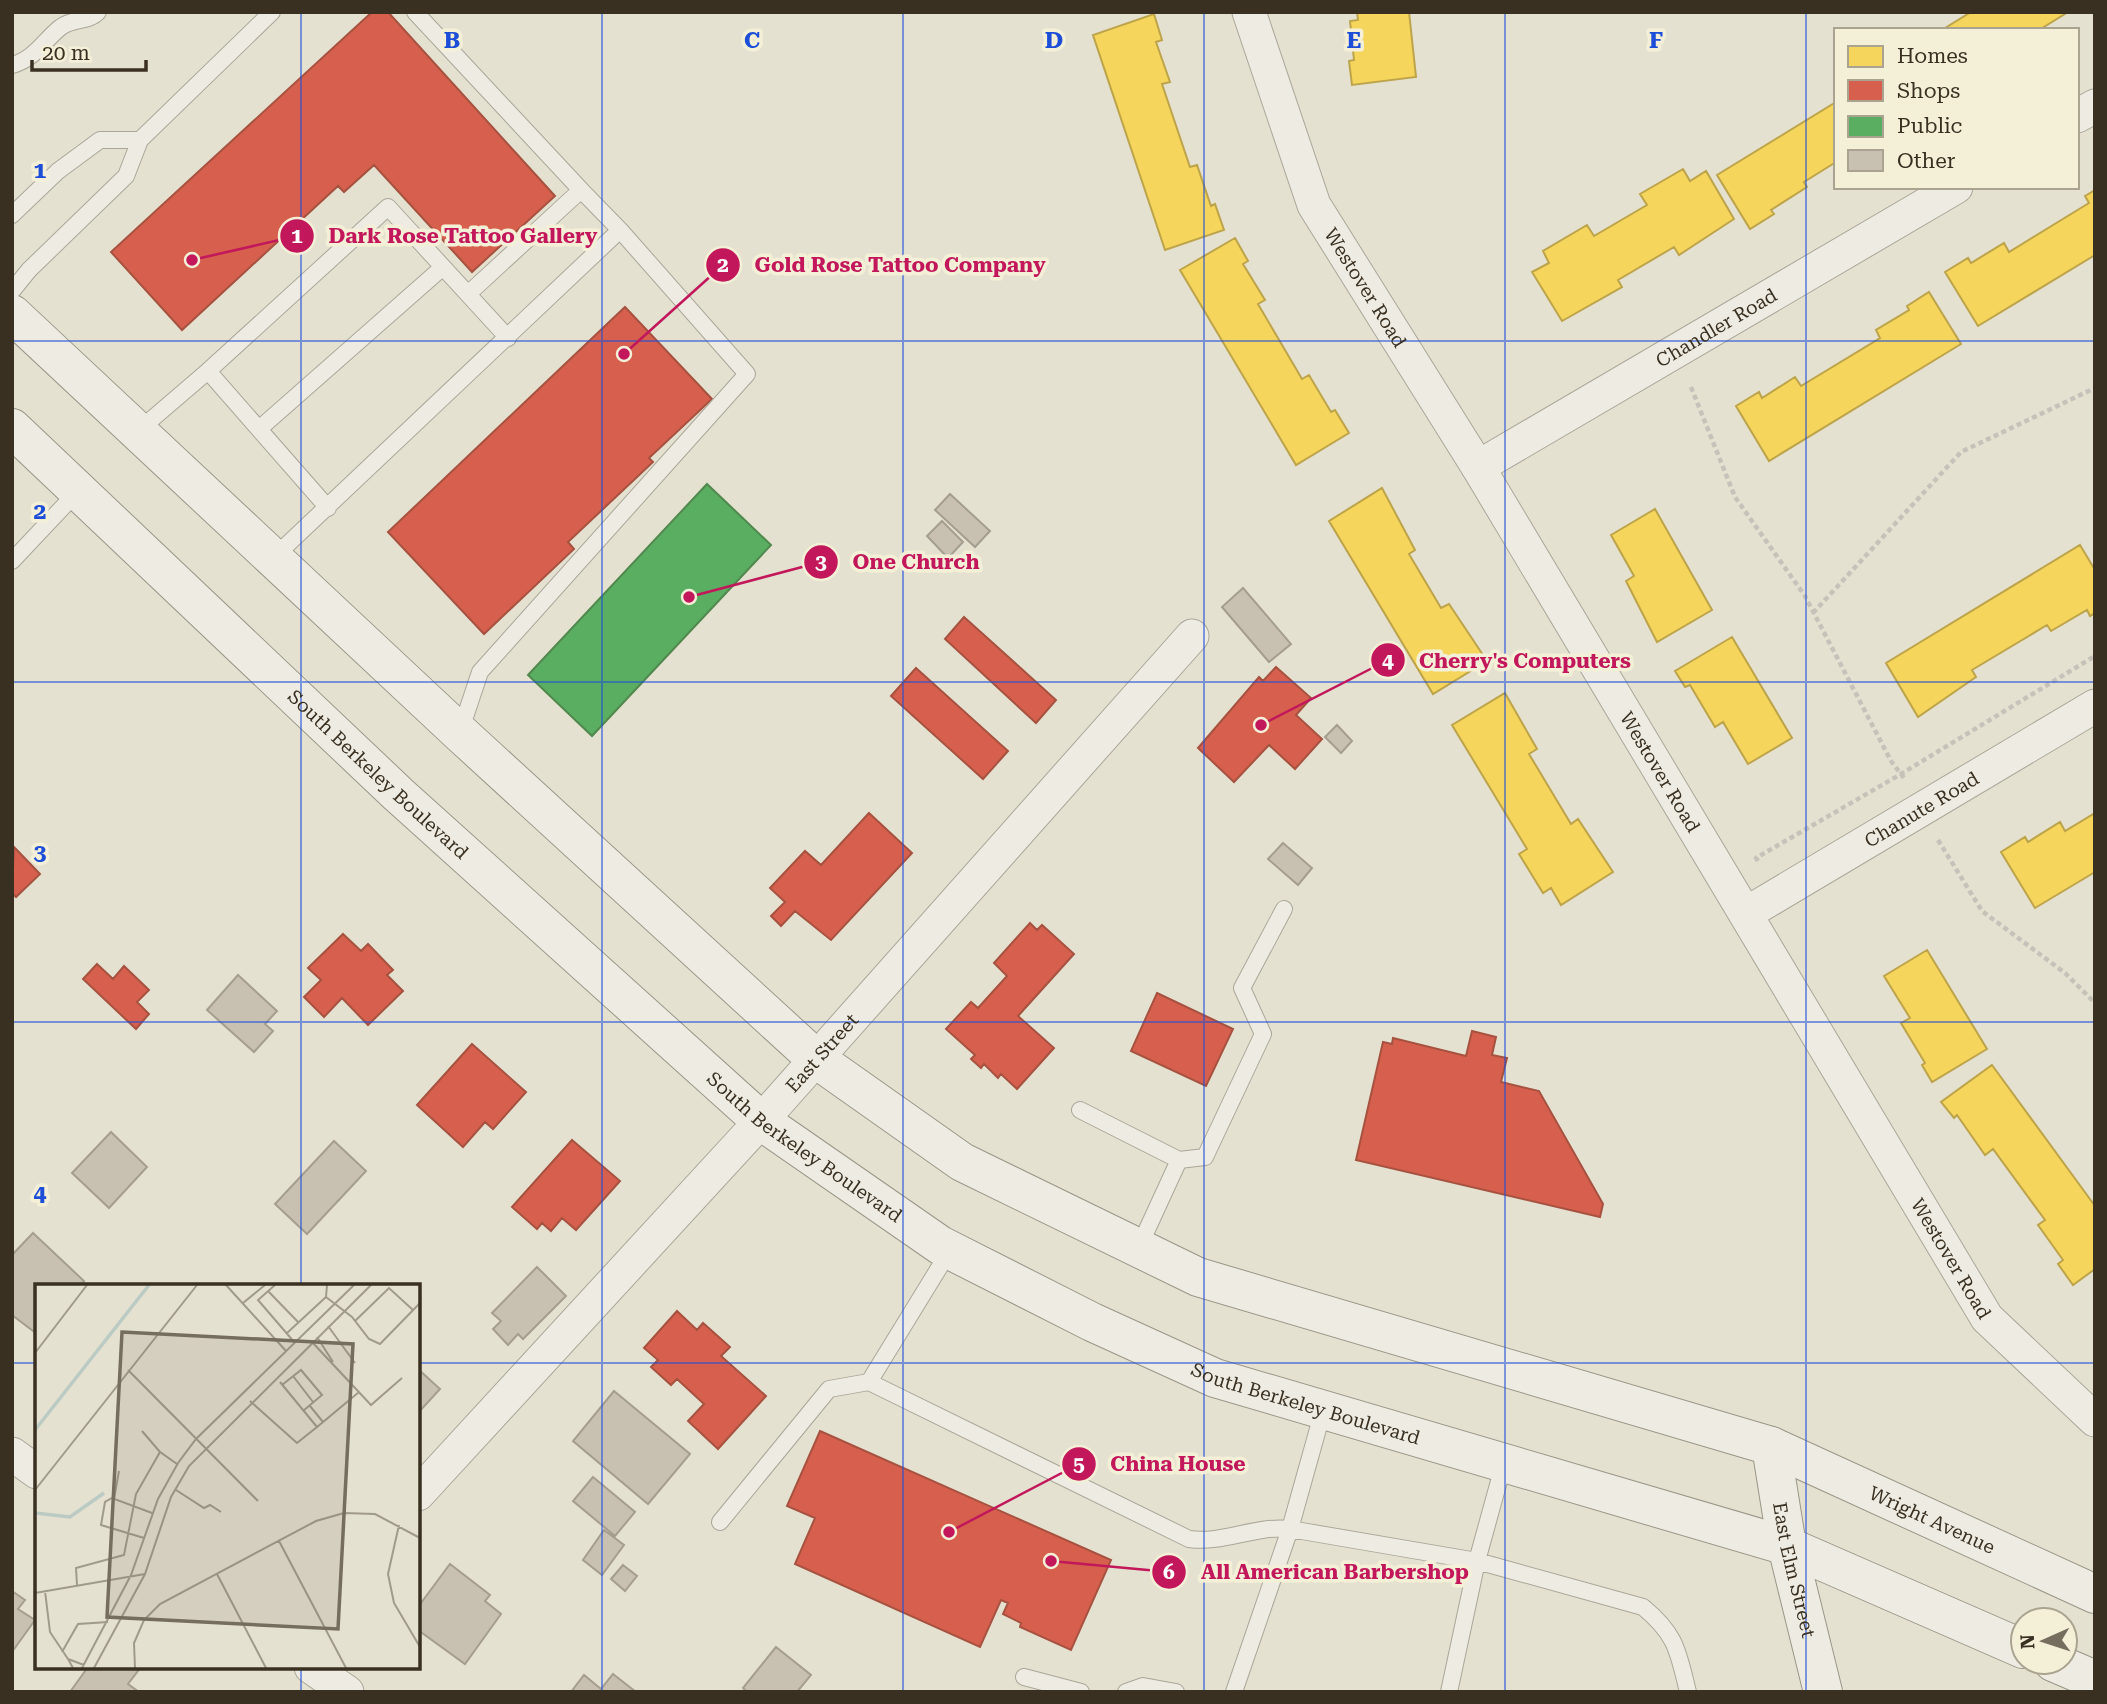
<svg xmlns="http://www.w3.org/2000/svg" width="2107" height="1704" viewBox="0 0 2107 1704" font-family="'Roboto Serif',serif">
	<style>
		.homes { fill: #f6d55c; stroke: #bda44a; stroke-width: 2 }
		.shops { fill: #d6604d; stroke: #a75240; stroke-width: 2 }
		.public { fill: #5aae61; stroke: #50884e; stroke-width: 2 }
		.building { fill: #c8c1b1; stroke: #a59d8f; stroke-width: 2 }
		.lines { fill: none; stroke-linecap: round; stroke-linejoin: round }
		.lane-casing { stroke: #aaa699; stroke-width: 18 }
		.street-casing { stroke: #aaa699; stroke-width: 35 }
		.secondary-casing { stroke: #9a9688; stroke-width: 40 }
		.path { stroke: #c6c2b9; stroke-width: 4.5; stroke-dasharray: 5 3.5; stroke-linecap: butt }
		.lane { stroke: #eeebe2; stroke-width: 16 }
		.street { stroke: #eeebe2; stroke-width: 33 }
		.secondary { stroke: #eeebe2; stroke-width: 38 }
		.grid { fill: none; stroke: #1d4ed8; stroke-width: 2; stroke-opacity: 0.55 }
		.labels { text-anchor: middle; stroke-width: 7; stroke-linejoin: round; paint-order: stroke }
		.street-label { font-size: 19px; fill: #393021; stroke: #f4f0d8 }
		.inset-river { fill: none; stroke: #bbcbc3; stroke-width: 3.5 }
		.inset-road { fill: none; stroke: #a09a8a; stroke-width: 2 }
		.view { fill: #756e5e; fill-opacity: 0.15; stroke: #756e5e; stroke-width: 3.5 }
		.inset-edge { fill: none; stroke: #393021; stroke-width: 3.5 }
		.grid-label { font-size: 23px; text-anchor: middle; font-weight: bold; fill: #1d4ed8; stroke: #f4f0d8; stroke-width: 7; stroke-linejoin: round; paint-order: stroke }
		.leader { fill: none; stroke: #c2185b; stroke-width: 2.5 }
		.callout-dot { fill: #c2185b; stroke: #f4f0d8; stroke-width: 2.5 }
		.mark-label { font-size: 21px; text-anchor: middle; font-weight: bold; fill: #fff }
		.callout-label { font-size: 21px; text-anchor: middle; font-weight: bold; fill: #c2185b; stroke: #f4f0d8; stroke-width: 7; stroke-linejoin: round; paint-order: stroke }
	</style>
	<rect width="100%" height="100%" fill="#e5e1d0"/>
	<path class="homes" d="M1357,12H1409L1416,77L1352,85L1349,61L1354,60L1350,21L1358,20Z
		M1971,12H2068L2039,30H1942Z
		M1154,14L1162,40L1156,42L1170,82L1162,84L1190,167L1197,165L1211,206L1215,204L1224,230L1165,250L1093,35Z
		M1836,102V162L1804,182L1807,187L1771,210L1774,214L1750,229L1717,175Z
		M1683,169L1690,181L1706,171L1734,219L1679,255L1674,247L1618,280L1622,287L1562,321L1532,272L1549,263L1543,251L1587,225L1594,236L1647,205L1640,194Z
		M2095,190V255L1978,326L1945,272L1968,258L1971,263L2004,243L2009,252L2089,203L2085,196Z
		M1235,238L1248,261L1243,264L1265,300L1258,304L1302,379L1309,375L1331,412L1335,410L1349,433L1296,465L1180,270Z
		M1929,292L1961,344L1769,461L1736,406L1759,392L1762,398L1795,377L1801,386L1880,338L1876,330L1909,310L1907,306Z
		M1382,488L1415,550L1409,554L1441,608L1449,604L1487,661L1433,694L1329,521Z
		M1655,509L1712,610L1657,642L1626,581L1634,576L1611,535Z
		M2080,545L2095,570V613L2090,616L2087,610L2051,631L2047,625L1972,670L1976,677L1918,717L1886,663Z
		M1732,637L1792,738L1748,764L1723,722L1715,727L1690,685L1685,687L1675,671Z
		M1505,693L1537,749L1529,754L1571,824L1578,819L1613,872L1561,905L1551,888L1543,893L1519,854L1527,849L1452,725Z
		M2095,813V872L2035,908L2001,852L2025,837L2028,842L2060,822L2065,831Z
		M1927,950L1987,1049L1932,1082L1922,1065L1925,1063L1901,1023L1910,1018L1884,976Z
		M1992,1065L2095,1206V1269L2073,1285L2058,1264L2063,1260L2038,1225L2045,1220L1993,1149L1985,1155L1957,1115L1954,1118L1941,1102Z"/>
	<path class="shops" d="M372,12H388L555,196L472,272L374,165L344,192L338,186L182,330L111,252Z
		M625,307L712,399L649,458L653,462L568,542L574,549L484,634L388,532Z
		M964,617L1056,700L1036,723L945,639Z
		M1276,667L1311,698L1296,715L1322,739L1295,769L1269,745L1234,782L1198,748L1259,677L1263,681Z
		M916,668L1008,751L983,779L891,696Z
		M869,813L912,853L831,940L795,911L781,926L771,916L785,902L770,888L805,851L821,865Z
		M14,847L40,874L16,897L12,893Z
		M1030,923L1037,930L1042,925L1074,954L1018,1016L1054,1048L1017,1089L1001,1074L998,1078L984,1064L981,1068L971,1059L975,1055L946,1029L971,1002L978,1008L1007,976L994,963Z
		M343,934L361,951L368,944L393,970L387,975L403,991L368,1025L342,998L324,1017L304,997L321,980L308,968Z
		M97,964L113,979L124,966L149,990L137,1002L149,1014L136,1029L83,979Z
		M1157,993L1233,1029L1206,1086L1131,1051Z
		M1472,1031L1496,1037L1492,1055L1507,1058L1501,1082L1539,1091L1603,1204L1600,1217L1356,1160L1383,1042L1392,1044L1393,1038L1466,1056Z
		M472,1044L526,1092L493,1129L485,1122L463,1147L417,1105Z
		M572,1140L620,1181L576,1230L562,1218L551,1231L542,1223L537,1229L512,1207Z
		M677,1311L697,1330L703,1323L730,1347L721,1356L766,1396L718,1449L688,1421L704,1404L677,1379L671,1385L651,1367L658,1360L644,1348Z
		M820,1431L1111,1560L1071,1650L1020,1627L1021,1623L1003,1614L1008,1603L1001,1600L980,1647L795,1564L815,1518L787,1506Z"/>
	<path class="public" d="M707,484L771,545L592,736L528,675Z"/>
	<path class="building" d="M950,494L990,531L975,547L935,510Z
		M942,521L963,542L948,558L927,536Z
		M1243,588L1291,644L1269,662L1222,607Z
		M1337,725L1352,741L1341,753L1325,737Z
		M1283,843L1312,868L1298,885L1268,859Z
		M238,975L277,1011L265,1024L273,1031L254,1052L207,1010Z
		M111,1132L147,1167L109,1208L72,1173Z
		M334,1141L366,1171L307,1234L275,1204Z
		M33,1233L84,1281L80,1286H37V1334L12,1315V1255Z
		M537,1267L566,1296L523,1339L518,1334L508,1345L493,1329L501,1321L492,1313Z
		M418,1369L440,1389L418,1413Z
		M614,1391L690,1454L648,1504L573,1441Z
		M593,1477L635,1512L615,1536L573,1501Z
		M604,1530L624,1545L602,1575L583,1560Z
		M450,1564L490,1595L485,1601L501,1614L465,1664L418,1630V1607Z
		M623,1565L637,1576L625,1591L611,1579Z
		M12,1591L25,1600L18,1609L35,1620L12,1652Z
		M776,1647L811,1675L797,1692H747L743,1688Z
		M88,1667H141L128,1684L139,1692H70Z
		M613,1674L636,1692H571L584,1675L601,1689Z"/>
	<g class="lines">
		<g class="lane-casing">
			<path id="lane" d="M415,12L581,190L468,294
				M12,65C35,59 44,40 61,27C72,18 89,22 98,12
				M12,215L58,171L100,140H140
				M12,291L29,270L126,176L140,140L272,12
				M259,429L443,267
				M138,431L208,371
				M328,508L208,371L388,207L508,338
				M273,558L620,230L581,190
				M12,561L78,491
				M460,732L480,672L747,374L620,230
				M1080,1110L1179,1160
				M1139,1247L1179,1160L1205,1157L1263,1034L1242,988L1284,909
				M950,1250L869,1382L1189,1539C1223,1544 1256,1525 1290,1529L1477,1561L1643,1607C1677,1635 1678,1652 1688,1692
				M720,1522L829,1389L869,1382
				M1024,1677L1081,1692
				M1126,1692L1143,1686L1176,1692
				M1234,1692L1290,1529L1323,1411
				M1449,1692L1477,1561L1504,1463"/>
		</g>
		<g class="street-casing">
			<g id="street">
				<path id="s1" d="M1249,12L1314,205L1478,467L1987,1318L2095,1420"/>
				<path d="M2077,116L2095,106"/>
				<path id="s2" d="M1478,467L1956,187"/>
				<path id="s3" d="M1747,913L2095,706"/>
				<path d="M12,1454L37,1472"/>
				<path id="s4" d="M418,1494L761,1121L1192,636"/>
				<path d="M311,1667L347,1692"/>
			</g>
		</g>
		<g class="secondary-casing">
			<g id="secondary">
				<path id="s5" d="M12,314L460,733L816,1059L962,1162L1198,1277L1771,1446L2095,1594"/>
				<path id="s6" d="M12,428L398,794L761,1121L940,1245L1092,1322L1215,1378L1787,1546L2023,1649"/>
				<path id="s7" d="M1771,1446L1787,1546L1823,1692"/>
				<path d="M2053,1662L2095,1680"/>
			</g>
		</g>
		<path class="path" d="M1691,387L1735,497L1805,596L1891,761L1904,778
			M1813,613L1961,452L2095,388
			M1938,840L1982,911L2065,973L2095,1003
			M1758,861L1756,858L1901,774L2095,656"/>
		<use href="#lane" class="lane"/>
		<use href="#street" class="street"/>
		<use href="#secondary" class="secondary"/>
	</g>
	<path class="grid" d="M301,12V1286M602,12V1692M903,12V1692M1204,12V1692M1505,12V1692M1806,12V1692M12,341H2095M12,682H2095M12,1022H2095M12,1363H37M418,1363H2095M301,1667V1692"/>
	<g class="labels">
		<g class="street-label">
			<text dy="7" stroke="none"><textPath href="#s1" startOffset="301">Westover Road</textPath></text>
			<text dy="7" stroke="none"><textPath href="#s2" startOffset="276">Chandler Road</textPath></text>
			<text dy="7" stroke="none"><textPath href="#s1" startOffset="868">Westover Road</textPath></text>
			<text dy="7" stroke="none"><textPath href="#s6" startOffset="504">South Berkeley Boulevard</textPath></text>
			<text dy="7" stroke="none"><textPath href="#s3" startOffset="203">Chanute Road</textPath></text>
			<text dy="7" stroke="none"><textPath href="#s4" startOffset="598">East Street</textPath></text>
			<text dy="7" stroke="none"><textPath href="#s6" startOffset="1071">South Berkeley Boulevard</textPath></text>
			<text dy="7" stroke="none"><textPath href="#s1" startOffset="1435">Westover Road</textPath></text>
			<text dy="7" stroke="none"><textPath href="#s6" startOffset="1638">South Berkeley Boulevard</textPath></text>
			<text dy="7" stroke="none"><textPath href="#s5" startOffset="2312">Wright Avenue</textPath></text>
			<text dy="7" stroke="none"><textPath href="#s7" startOffset="126">East Elm Street</textPath></text>
		</g>
	</g>
	<g transform="translate(35 1284)">
		<rect width="385" height="385" fill="#e5e1d0"/>
		<path class="inset-river" d="M0,146L114,1M0,229L35,233L69,209"/>
		<path class="inset-road" d="M191,1L251,67M240,1L223,16L260,59M233,7L264,39M291,13L317,33L334,55L345,60L385,19M208,19L230,1M320,37L354,4L378,26M293,42L320,79M252,49L291,13L292,1M282,53L298,78M277,58L336,121L367,94M0,69L52,1M93,86L223,217M258,92L278,118M245,98L282,143L288,138M247,101L266,86L287,111L268,127M215,117L262,159L282,143M275,122L288,138L324,108M107,147L125,168M0,206L162,1M141,206L169,224L175,221L186,228M79,215L84,187M364,241L353,290L359,319L385,363M109,254L66,241L70,218L77,214L117,229M244,257L311,384M182,290L231,384M42,301L41,284L89,271L101,210L125,168L142,180M10,307L15,348L33,375M0,309L110,290M27,368L43,340L73,338M38,384L33,375L49,381M47,384L96,291L123,215L143,179L161,155L319,1M59,384L110,290L136,213L154,182L336,1M100,384L99,359L109,336L125,320L281,237L309,229L340,230L385,254"/>
		<path class="view" d="M87,48L318,60L303,345L72,333Z"/>
		<rect width="385" height="385" class="inset-edge"/>
	</g>
	<g class="grid-label">
		<text x="452" y="48">B</text>
		<text x="752" y="48">C</text>
		<text x="1054" y="48">D</text>
		<text x="1354" y="48">E</text>
		<text x="1656" y="48">F</text>
		<text x="40" y="178">1</text>
		<text x="40" y="519">2</text>
		<text x="40" y="860">3</text>
		<text x="40" y="1201">4</text>
	</g>
	<path class="leader" d="M192 260L297 236M624 354L723 265M689 597L821 562M1261 725L1388 660M949 1532L1079 1464M1051 1561L1169 1572"/>
	<g class="callout-dot">
		<circle cx="192" cy="260" r="7"/>
		<circle cx="624" cy="354" r="7"/>
		<circle cx="689" cy="597" r="7"/>
		<circle cx="1261" cy="725" r="7"/>
		<circle cx="949" cy="1532" r="7"/>
		<circle cx="1051" cy="1561" r="7"/>
		<circle cx="297" cy="236" r="18"/>
		<circle cx="723" cy="265" r="18"/>
		<circle cx="821" cy="562" r="18"/>
		<circle cx="1388" cy="660" r="18"/>
		<circle cx="1079" cy="1464" r="18"/>
		<circle cx="1169" cy="1572" r="18"/>
	</g>
	<g class="mark-label">
		<text x="297" y="243">1</text>
		<text x="723" y="272">2</text>
		<text x="821" y="569">3</text>
		<text x="1388" y="668">4</text>
		<text x="1079" y="1471">5</text>
		<text x="1169" y="1579">6</text>
	</g>
	<g class="callout-label">
		<text x="463" y="243">Dark Rose Tattoo Gallery</text>
		<text x="900" y="272">Gold Rose Tattoo Company</text>
		<text x="916" y="569">One Church</text>
		<text x="1525" y="668">Cherry's Computers</text>
		<text x="1178" y="1471">China House</text>
		<text x="1335" y="1579">All American Barbershop</text>
	</g>
	<rect width="2107" height="1704" fill="none" stroke="#393021" stroke-width="28"/>
	<rect x="1834" y="28" width="245" height="161" fill="#f4f0d8" stroke="#a9a38f" stroke-width="2"/>
	<rect x="1848" y="46" width="35" height="21" fill="#f6d55c" stroke="#a9a38f" stroke-width="2"/>
	<text x="1897" y="63" font-size="21" fill="#393021">Homes</text>
	<rect x="1848" y="80" width="35" height="21" fill="#d6604d" stroke="#a9a38f" stroke-width="2"/>
	<text x="1897" y="98" font-size="21" fill="#393021">Shops</text>
	<rect x="1848" y="116" width="35" height="21" fill="#5aae61" stroke="#a9a38f" stroke-width="2"/>
	<text x="1897" y="133" font-size="21" fill="#393021">Public</text>
	<rect x="1848" y="150" width="35" height="21" fill="#c8c1b1" stroke="#a9a38f" stroke-width="2"/>
	<text x="1897" y="168" font-size="21" fill="#393021">Other</text>
	<g transform="translate(2044 1641) rotate(267)"><circle r="33" fill="#f4f0d8" stroke="#a9a38f" stroke-width="2"/>
	<path d="M0-5L12 26L0 18L-12 26Z" fill="#756e5e"/>
	<text y="-10" font-size="19" font-weight="bold" text-anchor="middle" fill="#393021">N</text>
	</g>
	<path d="M32 60v10h114v-10" fill="none" stroke="#393021" stroke-width="3.5"/>
	<text x="42" y="60" font-size="21" fill="#393021" stroke="#f4f0d8" stroke-width="5" paint-order="stroke">20 m</text>
</svg>
